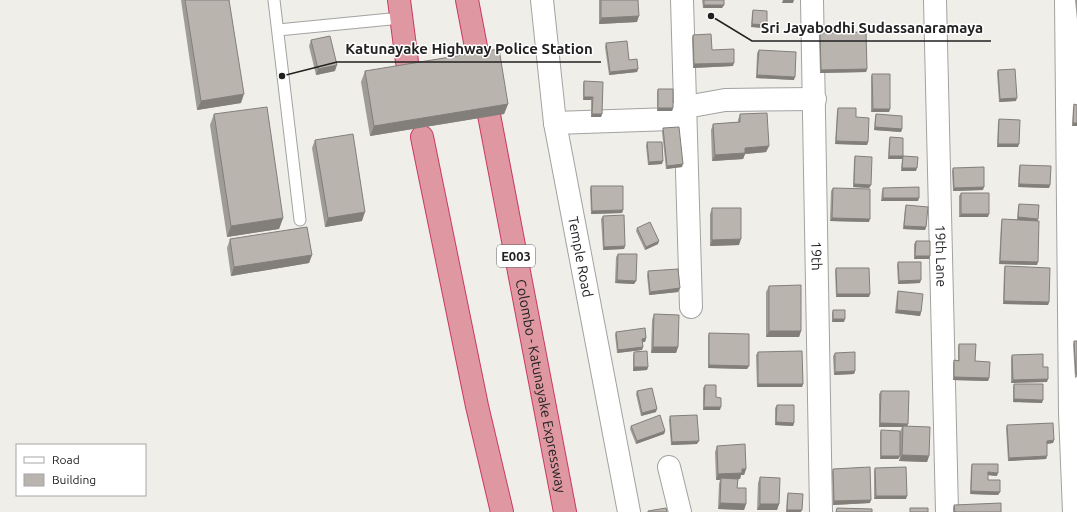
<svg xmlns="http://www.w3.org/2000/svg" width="1077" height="512" viewBox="0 0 1077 512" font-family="Ubuntu,sans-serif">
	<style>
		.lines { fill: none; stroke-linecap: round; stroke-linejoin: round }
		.lane-casing { stroke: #a2a2a2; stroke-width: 13 }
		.street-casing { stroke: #a2a2a2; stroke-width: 24 }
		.highway-casing { stroke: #ca3963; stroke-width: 24 }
		.lane { stroke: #fff; stroke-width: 11 }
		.street { stroke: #fff; stroke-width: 22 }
		.highway { stroke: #df98a2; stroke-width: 22 }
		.wall { fill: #9f9b96 }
		.shaded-wall { fill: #827e7a }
		.building { fill: #b9b4ae; stroke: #827e7a }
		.labels { text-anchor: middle; stroke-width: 3; stroke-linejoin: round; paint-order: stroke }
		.shield { fill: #fff; stroke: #646464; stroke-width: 1 }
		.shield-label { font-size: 13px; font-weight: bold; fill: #212121 }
		.street-label { font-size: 14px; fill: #212121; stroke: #fff }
		.leader { fill: none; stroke: #212121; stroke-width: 1.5 }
		.callout-dot { fill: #212121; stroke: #fff; stroke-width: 1.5 }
		.callout-label { font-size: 15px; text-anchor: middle; font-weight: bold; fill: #212121; stroke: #fff; stroke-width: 3; stroke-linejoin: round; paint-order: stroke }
	</style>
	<rect width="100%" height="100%" fill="#f0eee8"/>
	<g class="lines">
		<g class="lane-casing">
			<path id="lane" d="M274,0L300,220
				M278,30L401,18"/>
		</g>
		<g class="street-casing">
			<g id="street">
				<path id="s1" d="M542,0L555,123L629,512"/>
				<path d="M682,0L691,307"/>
				<path id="s2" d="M812,0L821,512"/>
				<path id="s3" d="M935,0L947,512"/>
				<path d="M1066,0L1070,413L1074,512"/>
				<path d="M555,123L671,119L686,107L725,100L815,99"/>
				<path d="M669,467L680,512"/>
			</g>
		</g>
		<g class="highway-casing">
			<g id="highway">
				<path d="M399,0L407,62"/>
				<path id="s4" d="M467,0L565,512"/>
				<path d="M422,137L477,406L502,512"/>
			</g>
		</g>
		<use href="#lane" class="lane"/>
		<use href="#street" class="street"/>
		<use href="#highway" class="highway"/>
	</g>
	<path class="wall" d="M181,0H229L241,103L197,110Z
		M599,0H638L637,22L599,24Z
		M702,0H724V5L722,8H703Z
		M1075,0H1077V20Z
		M753,10L765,28L751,27L752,13Z
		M820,33L867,69L866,72L820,73L819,36Z
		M693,35L712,50L733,66L693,68L692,38Z
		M311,40L335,71L316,75L309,46Z
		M606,43L629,60L638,69L637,72L609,75L605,47Z
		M759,50L794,80L756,78L757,53Z
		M998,70L1016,101L999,102L997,73Z
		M365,71L508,104L504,114L370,136L361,82Z
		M872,74L890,109L889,112H871V77Z
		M584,81L602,114L601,117H591V100H583V84Z
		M658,89L673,108L672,111H657V92Z
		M1074,104L1077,126H1072L1073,108Z
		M838,108L856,117L868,142L867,145L835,144L837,111Z
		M214,114L283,218L279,229L227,237L210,125Z
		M740,114L769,146L766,152L745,154L743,159L712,161L711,130L713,124L738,122V120Z
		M876,114L902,129L901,132L874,130L875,117Z
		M999,119L1018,147H997L998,122Z
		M663,128L682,167L666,169L662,132Z
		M890,137L903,156L916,171H901L902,159H888L889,140Z
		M315,140L362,221L325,227L312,148Z
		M647,142L662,164L648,165L646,146Z
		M855,156L871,185L869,188L853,187L854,159Z
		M1020,165L1050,185L1049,188L1018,187L1019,168Z
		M953,168L983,190L953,191L952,171Z
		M591,186L623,210L622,213L591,214L590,189Z
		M833,188L869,222L830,221L831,191Z
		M883,188L918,201H881L882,191Z
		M961,193L988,217H959V196Z
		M1019,204L1038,221L1037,265L999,264L1001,223L1002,219L1017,220L1018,207Z
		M906,205L926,227L925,230L903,229L905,208Z
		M712,208L739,245L710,246V214Z
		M603,216L625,246L624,249L603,250L601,219Z
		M637,228L658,244L645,250L636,231Z
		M230,239L312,255L309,263L231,276L227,248Z
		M916,241L930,256L929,259H914V244Z
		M618,254L636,281L634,284L615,283L616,257Z
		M898,262L920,283L898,284L897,265Z
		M1005,266L1049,302L1048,305L1003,304L1004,269Z
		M836,268L869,297H836L835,271Z
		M648,271L680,288L678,292L649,295L647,275Z
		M769,286L801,331L799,337H766V292Z
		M898,291L921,312L920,316L895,313L897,294Z
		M833,310L844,322H832V313Z
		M654,314L678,347L676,353H651L652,320Z
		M616,332L646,338L645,342H642L643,347L642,350L617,353L615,335Z
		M709,333L749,366L747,369L708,368V336Z
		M1074,341H1077V377L1075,378L1073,344Z
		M959,344L989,378L988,381L953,380V363L954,360H958V347Z
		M634,352L648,367L647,370L633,371V355Z
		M758,352L803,384L802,387H757L756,355Z
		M835,353L855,371L854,374L834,375L833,356Z
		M1012,355L1043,367L1047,382L1011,383V358Z
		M1014,384L1042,403L1013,402V387Z
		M705,385L720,410H703V388Z
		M637,391L656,412L641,416L636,394Z
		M881,391L929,456L927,462L899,461L900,456L898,459H880V433L881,430L900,456V432L902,427H879V394Z
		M777,405L794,423L793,426L775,425V408Z
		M670,416L697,444L671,445L669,420Z
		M1007,425L1054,440L1053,443L1047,444V456L1046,459L1008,461L1006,428Z
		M631,426L665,431L664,434L636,444L630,429Z
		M717,446L746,469L744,475H741L740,479H738L737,488L746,504L744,510L718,509L719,484L720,480H716L715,452Z
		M972,464L997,476L988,475V480L1000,492L998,495L970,494L971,467Z
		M875,468L906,499H874V471Z
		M833,469L870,503L833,505L832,472Z
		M760,477L779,504L777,510H757L758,483Z
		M788,493L801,512H786L787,496Z
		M954,505L1001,512H953V508Z"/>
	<path class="shaded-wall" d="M783,0H794L793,3H782Z
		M704,5H724L722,8H703Z
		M639,16L637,22L599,24L601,18Z
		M752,24L767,25L765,28L751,27Z
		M734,63L733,66L693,68L694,64Z
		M337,65L335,71L316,75L318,69Z
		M638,69L637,72L609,75L610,72Z
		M867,69L866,72L820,73L821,70Z
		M757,75L795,77L794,80L756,78Z
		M244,94L241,103L197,110L201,101Z
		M584,97H593L591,100H583Z
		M1017,98L1016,101L999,102L1000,99Z
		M508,104L504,114L370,136L374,126Z
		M658,108H673L672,111H657Z
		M873,109H890L889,112H871Z
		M592,114H602L601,117H591Z
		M1073,123H1077V126H1072Z
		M875,127L902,129L901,132L874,130Z
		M836,141L868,142L867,145L835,144Z
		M998,144H1019L1018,147H997Z
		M769,146L766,152L745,154L743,159L712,161L715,155L745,148Z
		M889,156H903L902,159H888Z
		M663,161L662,164L648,165L649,162Z
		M683,164L682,167L666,169L667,166Z
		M902,168H917L916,171H901Z
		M854,184L871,185L869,188L853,187Z
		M1019,184L1050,185L1049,188L1018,187Z
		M984,187L983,190L953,191L954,188Z
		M883,198H919L918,201H881Z
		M623,210L622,213L591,214L592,211Z
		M365,212L362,221L325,227L328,218Z
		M961,214H989L988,217H959Z
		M1018,217L1038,219L1037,222L1017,220Z
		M283,218L279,229L227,237L231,226Z
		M832,218L870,219L869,222L830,221Z
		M904,226L926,227L925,230L903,229Z
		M741,239L739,245L710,246L712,240Z
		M659,241L658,244L645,250L646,247Z
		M625,246L624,249L603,250L604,247Z
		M312,255L309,263L231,276L234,267Z
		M915,256H930L929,259H914Z
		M1000,261L1038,262L1037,265L999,264Z
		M617,280L636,281L634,284L615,283Z
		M921,280L920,283L898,284L899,281Z
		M680,288L678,292L649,295L650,292Z
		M837,294H870L869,297H836Z
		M1004,301L1049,302L1048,305L1003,304Z
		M897,310L921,312L920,316L895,313Z
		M833,319H845L844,322H832Z
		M769,331H801L799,337H766Z
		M646,338L645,342H640L642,339Z
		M643,347L642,350L617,353L618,350Z
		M653,347H678L676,353H651Z
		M709,365L749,366L747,369L708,368Z
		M634,367H648L647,370L633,371Z
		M855,371L854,374L834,375L835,372Z
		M954,377L989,378L988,381L953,380Z
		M1048,379L1047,382L1011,383L1013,380Z
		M758,384H803L802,387H757Z
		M1014,399L1043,400L1042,403L1013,402Z
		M704,407H721L720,410H703Z
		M657,409L656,412L641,416L642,413Z
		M776,422L794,423L793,426L775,425Z
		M880,423L908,424L907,427H879Z
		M665,431L664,434L636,444L637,441Z
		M1054,440L1053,443L1045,444L1047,441Z
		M699,441L697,444L671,445L672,442Z
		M902,455L929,456L927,462L899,461Z
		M881,456H900L898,459H880Z
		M1047,456L1046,459L1008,461L1009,458Z
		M742,469H746L744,475H741L740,479L721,480V478L720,480H716L718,474Z
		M988,472L998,473L997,476L987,475Z
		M971,491L1000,492L998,495L970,494Z
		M876,496H907L906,499H874Z
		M871,500L870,503L833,505L834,501Z
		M720,503L746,504L744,510L718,509Z
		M760,504H779L777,510H757Z
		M787,510H802L801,512H786Z"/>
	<path class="building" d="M185,0H229L244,94L201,101Z
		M601,0H638L639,16L601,18Z
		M704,0H724V5H704Z
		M753,10L767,11V25L752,24Z
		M866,32L867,69L821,70L820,33Z
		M711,34L712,50L734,49V63L694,64L693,35Z
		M330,36L337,65L318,69L311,40Z
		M627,41L629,60L637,59L638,69L610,72L606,43Z
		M499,49L508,104L374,126L365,71Z
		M759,50L796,52L795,77L757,75Z
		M1015,69L1017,98L1000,99L998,70Z
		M872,74H890V109H873Z
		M584,81L603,82L602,114H592L593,97H584Z
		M658,89H673V108H658Z
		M1074,104L1077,105V123H1073Z
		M267,107L283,218L231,226L214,114Z
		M838,108H856V117L869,118L868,142L836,141Z
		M767,113L769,146L745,148V153L715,155L713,124L740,122V114Z
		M876,114L902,116V129L875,127Z
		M999,119L1020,120L1019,144H998Z
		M679,127L683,164L667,166L663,128Z
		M353,134L365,212L328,218L315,140Z
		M890,137L903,138V156H889Z
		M647,142H662L663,161L649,162Z
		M855,156L872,157L871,185L854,184Z
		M903,156L918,157L917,168H902Z
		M1020,165L1051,166L1050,185L1019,184Z
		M984,167V187L954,188L953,168Z
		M591,186H623V210L592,211Z
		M919,187V198H883V188Z
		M833,188L870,189V219L832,218Z
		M961,193H989V214H961Z
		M1019,204L1039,205L1038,219L1018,217Z
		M906,205L928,207L926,227L904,226Z
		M712,208H741V239L712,240Z
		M624,215L625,246L604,247L603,216Z
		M1002,219L1039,221L1038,262L1000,261Z
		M650,222L659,241L646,247L637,228Z
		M307,227L312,255L234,267L230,239Z
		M916,241H930V256H915Z
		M618,254H637L636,281L617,280Z
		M898,262H921V280L899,281Z
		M1005,266L1050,268L1049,302L1004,301Z
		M836,268H869L870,294H837Z
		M678,269L680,288L650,292L648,271Z
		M801,285V331H769V286Z
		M898,291L923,294L921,312L897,310Z
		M833,310H845V319H833Z
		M654,314L679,315L678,347H653Z
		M645,328L646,338L642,339L643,347L618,350L616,332Z
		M709,333L749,334V366L709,365Z
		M1074,341H1077V374H1076Z
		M959,344H976L975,361L990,362L989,378L954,377V360L959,361Z
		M647,351L648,367H634V352Z
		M802,351L803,384H758V352Z
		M855,352V371L835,372V353Z
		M1043,354V367H1048V379L1013,380L1012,355Z
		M1014,384H1043V400L1014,399Z
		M705,385H716V397L721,398V407H704Z
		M652,388L657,409L642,413L637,391Z
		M881,391H909L908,424L880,423Z
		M777,405H794V423L776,422Z
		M660,415L665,431L637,441L631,426Z
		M697,415L699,441L672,442L670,416Z
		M1053,423L1054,440L1047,441V456L1009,458L1007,425Z
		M903,426L930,427L929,456L902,455Z
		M881,430L900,431V456H881Z
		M745,444L746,469H742V473L718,474L717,446Z
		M972,464H998V473L988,472V480H1000V492L971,491Z
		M870,467L871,500L834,501L833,469Z
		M906,467L907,496H876L875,468Z
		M760,477L780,478L779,504H760Z
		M721,478L738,479L737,488H746V504L720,503Z
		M788,493L803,494L802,510H787Z
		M1001,503V512H955L954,505Z
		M666,508L667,512H648V511Z
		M837,508L872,509V512H836Z
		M910,508H928V512H910Z"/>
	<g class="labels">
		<rect class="shield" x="497" y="245" width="38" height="22" rx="3"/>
		<g class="shield-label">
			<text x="516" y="261">E003</text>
		</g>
		<g class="street-label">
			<text dy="5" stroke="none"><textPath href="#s2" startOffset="256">19th</textPath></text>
			<text dy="5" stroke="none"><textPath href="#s3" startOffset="256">19th Lane</textPath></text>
			<text dy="5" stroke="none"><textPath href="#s1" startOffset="260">Temple Road</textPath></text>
			<text dy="5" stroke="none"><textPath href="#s4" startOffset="393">Colombo - Katunayake Expressway</textPath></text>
		</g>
	</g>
	<path class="leader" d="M711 16L752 41H991M282 76L337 62H601"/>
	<g class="callout-dot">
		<circle cx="711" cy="16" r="4"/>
		<circle cx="282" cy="76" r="4"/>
	</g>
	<g class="callout-label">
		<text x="872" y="33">Sri Jayabodhi Sudassanaramaya</text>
		<text x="469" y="54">Katunayake Highway Police Station</text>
	</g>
	<rect x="16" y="444" width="130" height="52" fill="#ffffff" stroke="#a6a6a6"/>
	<rect x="24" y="457" width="20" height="6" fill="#ffffff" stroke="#a6a6a6"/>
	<text x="52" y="464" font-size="12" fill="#212121">Road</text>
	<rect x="24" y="474" width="20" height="12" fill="#b9b4ae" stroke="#a6a6a6"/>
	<text x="52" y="484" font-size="12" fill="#212121">Building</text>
</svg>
